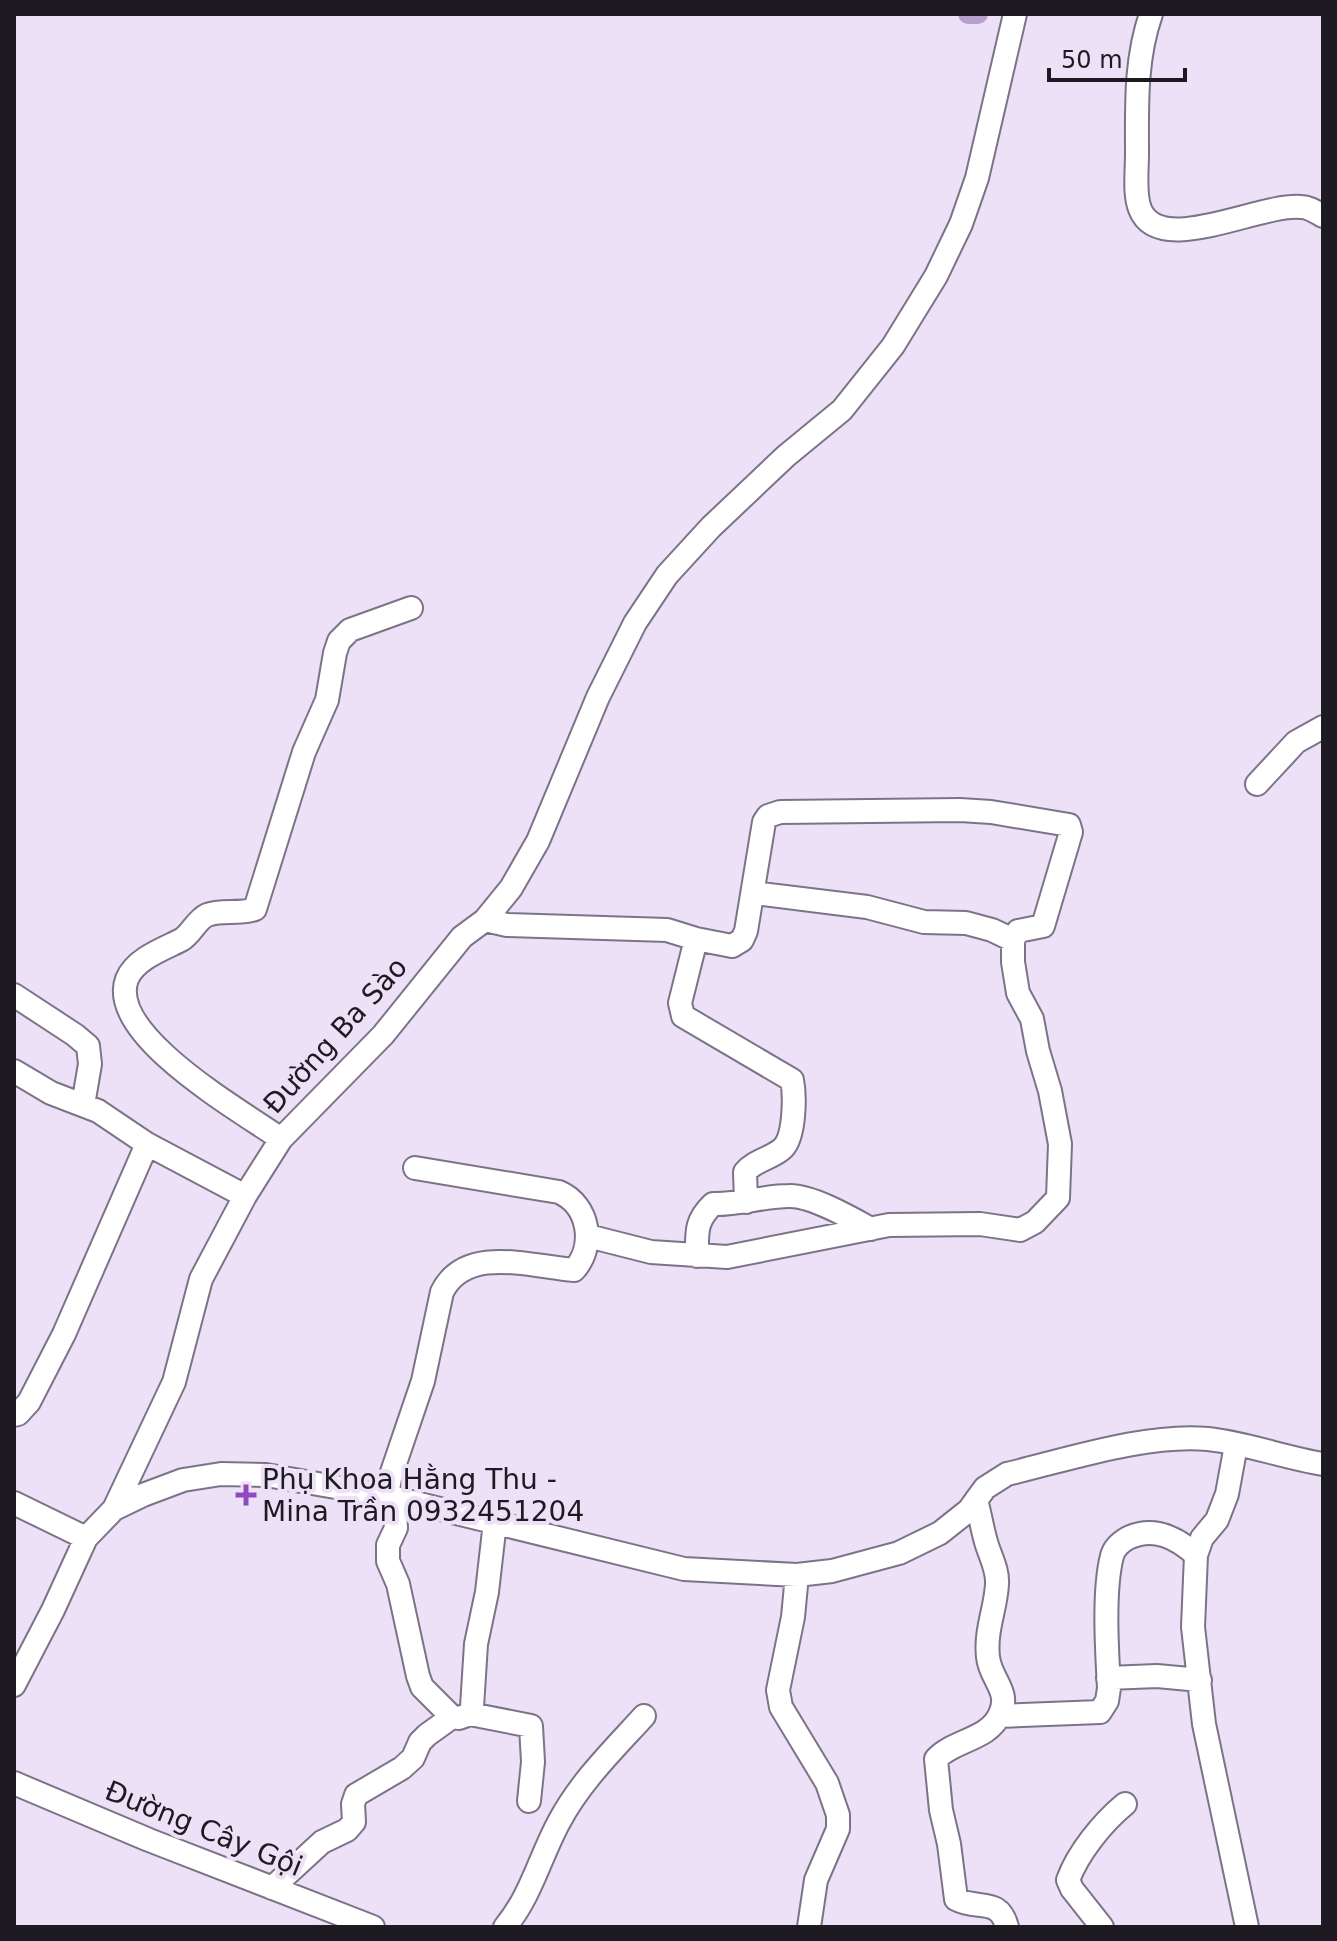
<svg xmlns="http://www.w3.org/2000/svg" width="1337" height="1941" viewBox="0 0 1337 1941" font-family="'DejaVu Sans',sans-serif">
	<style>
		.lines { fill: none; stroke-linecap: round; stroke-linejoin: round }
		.canal { stroke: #b7a0cc; stroke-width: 20 }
		.minor-casing { stroke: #7d7387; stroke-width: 26 }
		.minor { stroke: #fff; stroke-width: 22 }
		.poi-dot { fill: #8e4abe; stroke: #ece1f7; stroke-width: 3 }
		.labels { text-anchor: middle; stroke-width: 8; stroke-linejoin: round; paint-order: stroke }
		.street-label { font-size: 28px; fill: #1e1a22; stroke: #ece1f7 }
		.poi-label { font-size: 28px; fill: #1e1a22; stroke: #ece1f7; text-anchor: start }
	</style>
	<rect width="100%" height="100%" fill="#ece1f7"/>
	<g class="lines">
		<path class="canal" d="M968,14H978"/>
		<g class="minor-casing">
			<path id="minor" d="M1151,14C1135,60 1137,106 1137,154C1137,171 1134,194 1140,209C1159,258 1259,203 1301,207C1309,207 1316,212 1323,216
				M1257,784L1296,742L1323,727
				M754,893L867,907L924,922L966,923L992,930L1013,940
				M485,920L507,925L667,930L696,939L732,946L742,940L746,931L764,822L768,816L780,812L960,810L991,812L1069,825L1071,832L1043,926L1018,931L1013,940V962L1018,993L1032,1019L1038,1051L1050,1091L1060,1144L1058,1198L1035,1222L1020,1230L980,1224L889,1225L727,1257L651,1252L588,1236
				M696,939L680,1003L683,1016L792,1080C795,1095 795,1136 783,1148C773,1158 755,1160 745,1172L746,1202
				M14,995L75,1035L88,1046L90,1064L83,1105
				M14,1071L51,1093L98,1111L147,1144L245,1196
				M281,1139C243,1112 106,1035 127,979C135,959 163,949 181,940C191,935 196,920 207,915C222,909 239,915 255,909L304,752L327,700L335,653L339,641L350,630L411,608
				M415,1168L559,1192C589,1205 596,1246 574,1270C532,1267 466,1244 442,1292L423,1381L390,1478L387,1496L395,1512L396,1528L388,1545V1561L398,1584L418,1676L422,1687L452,1717L459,1718L470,1714L472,1707L476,1644L487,1592L495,1522
				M697,1256C697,1233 695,1221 713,1204C738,1205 763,1196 789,1196C811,1195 851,1218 871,1229
				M14,1415L18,1414L29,1402L64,1334L147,1144
				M1236,1445L1227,1494L1217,1520L1202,1538L1196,1555L1193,1627L1204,1724L1247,1927
				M976,1500C980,1514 982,1528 986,1542C990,1556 998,1569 997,1584C996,1608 985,1630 988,1657C990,1679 1011,1691 1000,1714C989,1740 953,1740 936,1759L941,1810L949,1844L956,1899C978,1911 999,1896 1007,1927
				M14,1503L86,1538
				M114,1509L174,1382L201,1279L245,1196L281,1139L383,1035L462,937L485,920L511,888L538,841L598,697L635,623L667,575L711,527L786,456L842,410L893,346L936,276L961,224L977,178L1015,14
				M797,1575L793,1617L778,1690L781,1707L827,1783L838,1815V1829L816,1880L809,1927
				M1108,1678L1157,1676L1200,1680
				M14,1685L53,1610L86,1538L114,1509L143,1495L183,1480L221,1474L266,1475L387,1496L684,1569L797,1575L832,1571L899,1553L940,1533L969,1510L985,1488L1007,1474C1066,1460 1148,1433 1208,1439C1246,1443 1285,1458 1323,1464
				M470,1714L531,1726L533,1762L529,1801
				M1000,1716L1100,1712L1107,1701L1109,1688C1107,1652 1103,1591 1112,1556C1114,1548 1121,1542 1128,1538C1154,1526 1176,1537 1196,1555
				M14,1783L149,1840L373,1927
				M272,1888L322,1842L347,1830L354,1822L353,1804L356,1795L402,1768L413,1758L420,1742L427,1735L452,1717
				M505,1927C531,1896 540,1857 559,1822C580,1782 614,1749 644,1716
				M1102,1927L1072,1889L1068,1880C1078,1853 1102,1823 1125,1804"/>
		</g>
		<use href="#minor" class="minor"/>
	</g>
	<path class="poi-dot" d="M242 1483h8v8h8v8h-8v8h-8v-8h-8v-8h8z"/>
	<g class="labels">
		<g class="street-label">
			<text transform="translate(335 1035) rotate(-48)" y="10">Đường Ba Sào</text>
			<text transform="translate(204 1828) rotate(22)" y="10">Đường Cây Gội</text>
		</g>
		<g class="poi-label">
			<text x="262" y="1489">Phụ Khoa Hằng Thu -<tspan x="262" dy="32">Mina Trần 0932451204</tspan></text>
		</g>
	</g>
	<rect width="1337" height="1941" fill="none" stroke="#1e1a22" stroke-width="32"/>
	<path d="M1049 68v12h136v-12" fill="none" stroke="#1e1a22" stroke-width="4"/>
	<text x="1061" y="68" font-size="24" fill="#1e1a22" stroke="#ece1f7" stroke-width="6" paint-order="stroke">50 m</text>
</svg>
